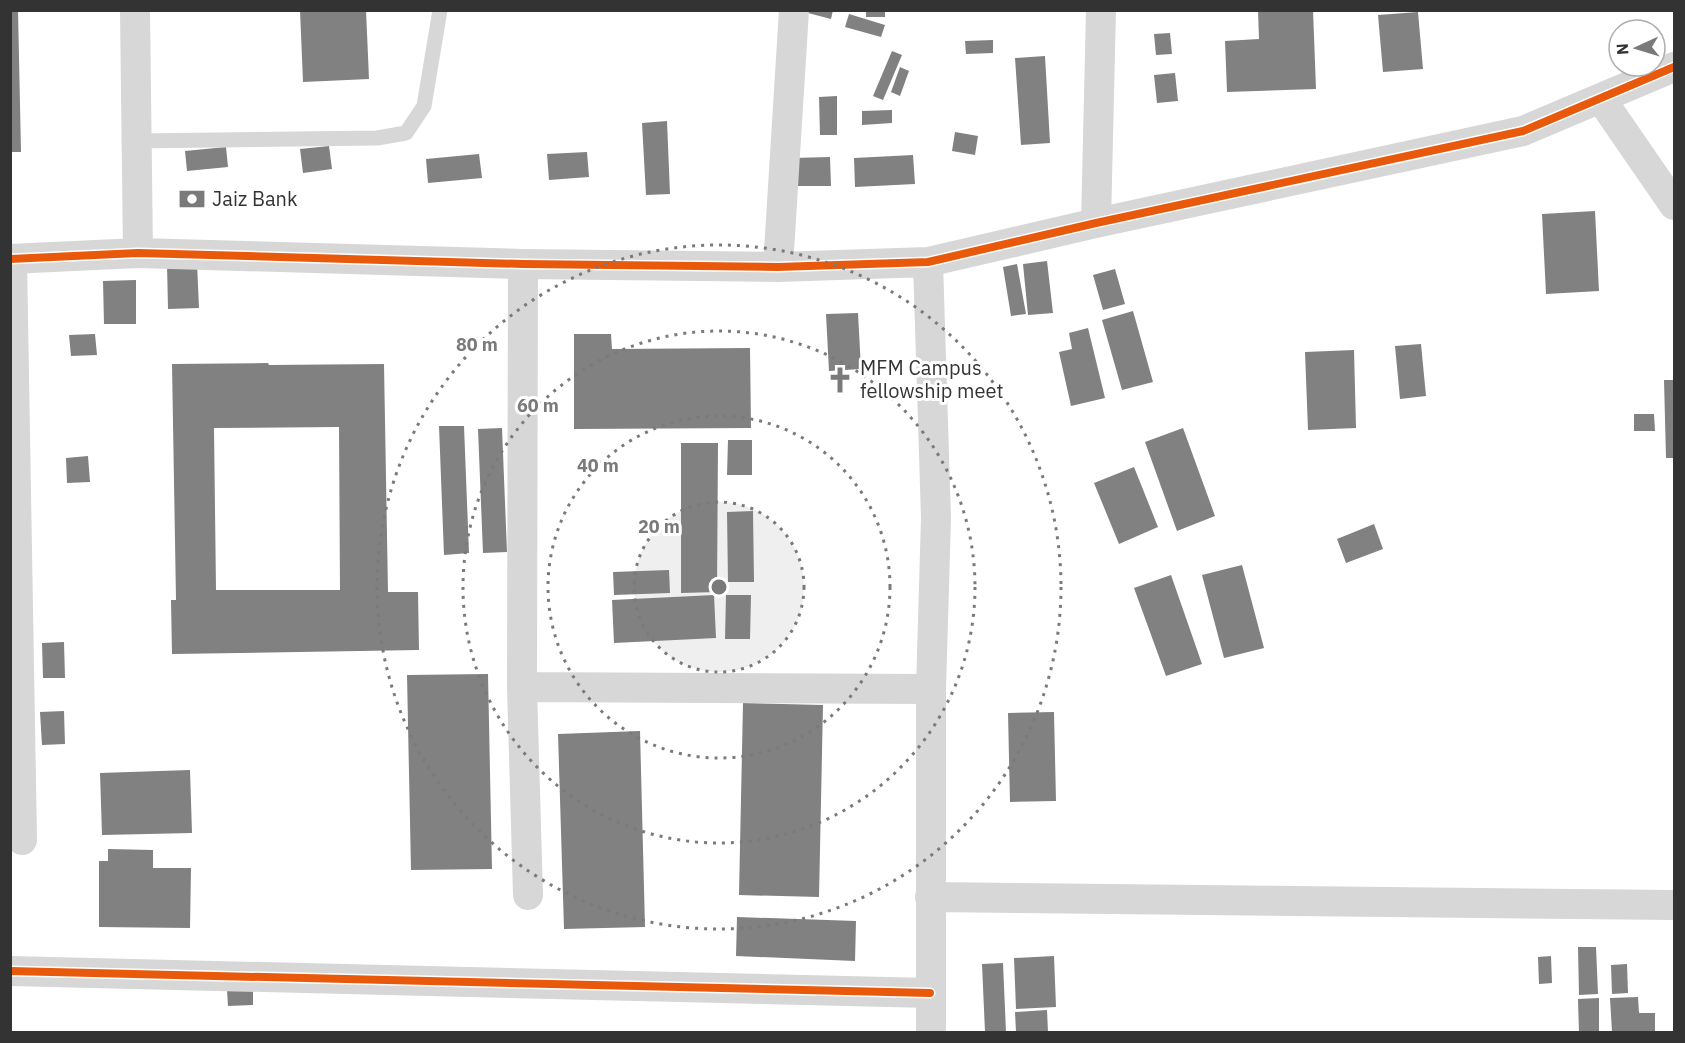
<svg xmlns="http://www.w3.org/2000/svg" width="1685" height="1043" viewBox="0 0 1685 1043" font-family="'IBM Plex Sans',sans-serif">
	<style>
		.building { fill: #818181; fill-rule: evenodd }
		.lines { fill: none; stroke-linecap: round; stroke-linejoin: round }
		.service { stroke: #d7d7d7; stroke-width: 15 }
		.minor { stroke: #d7d7d7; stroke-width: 30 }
		.cycleway-casing { stroke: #fff; stroke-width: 11 }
		.cycleway { stroke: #e8590c; stroke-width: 8 }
		.ring { fill: none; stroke: #7a7a7a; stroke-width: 3; stroke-dasharray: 3 6 }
		.labels { text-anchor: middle; stroke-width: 6; stroke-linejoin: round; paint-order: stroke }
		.poi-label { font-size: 20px; fill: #333; stroke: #fff; text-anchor: start }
		.centre { fill: #7a7a7a; stroke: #fff; stroke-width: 3 }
		.ring-label { font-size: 18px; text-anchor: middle; font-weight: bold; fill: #7a7a7a; stroke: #fff; stroke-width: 6; stroke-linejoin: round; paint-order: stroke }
	</style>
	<rect width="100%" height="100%" fill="#fff"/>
	<path class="building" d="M10,10H18L21,152H10Z
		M300,10H366L369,79L303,82Z
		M808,10H833L831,19L808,13Z
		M866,10H885V17H866Z
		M1258,10H1313L1316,89L1227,92L1225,41L1259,39Z
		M1418,12L1423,69L1383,72L1378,15Z
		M849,14L885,25L881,37L845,27Z
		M1170,33L1172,54L1156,55L1154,34Z
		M993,40V53L966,54L965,41Z
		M892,51L902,55L883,100L873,96Z
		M1045,56L1050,143L1021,145L1015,58Z
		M900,67L909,71L900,96L891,92Z
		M1175,73L1178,101L1157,103L1154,75Z
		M837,96V135H820L819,97Z
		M892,110V123L862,125V111Z
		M667,121L670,194L646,195L642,123Z
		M955,132L978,136L975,155L952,151Z
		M329,146L332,169L303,173L300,149Z
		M226,147L228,167L187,171L185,151Z
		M587,152L589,177L549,180L547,154Z
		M479,154L482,178L428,183L426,159Z
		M913,155L915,184L855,187L854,158Z
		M830,157L831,186H793L792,158Z
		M1595,211L1599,291L1546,294L1542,214Z
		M1047,261L1053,313L1028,315L1023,264Z
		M197,263L199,308L168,309L167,264Z
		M1017,264L1026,314L1011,316L1003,267Z
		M1115,269L1125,304L1103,310L1093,275Z
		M136,280V324H104L103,281Z
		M1133,311L1153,382L1122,390L1102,320Z
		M858,313L861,369L829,371L826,314Z
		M1088,328L1105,398L1071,406L1059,352L1072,349L1069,333Z
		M95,334L97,355L71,356L69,335Z
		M574,334H611L612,349L750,348L751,428L574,429Z
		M1421,344L1426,396L1400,399L1395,346Z
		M1354,350L1356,428L1308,430L1305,352Z
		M268,363L269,365L384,364L388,592H418L419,650L172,654L171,600H176L172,364ZM339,427L340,590H216L214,428Z
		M1664,380H1674V458H1666Z
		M1634,414H1654L1655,431H1634Z
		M439,426H464L469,553L444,555Z
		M502,428L507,552L483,553L478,429Z
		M1183,428L1215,516L1177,531L1145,442Z
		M728,440H752V475H727Z
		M681,443H718L717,592L681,593Z
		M88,456L90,482L67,483L66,458Z
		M1134,467L1158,527L1119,544L1094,483Z
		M753,511L754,582H728L727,512Z
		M1374,524L1383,549L1346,563L1337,539Z
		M1242,565L1264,648L1224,658L1202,575Z
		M669,570L670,593L614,595L613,572Z
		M1171,575L1202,664L1166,676L1134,588Z
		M714,595L716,638L614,643L612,600Z
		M726,595H751L750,639H725Z
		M64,642L65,678H43L42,643Z
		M488,674L492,869L411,870L407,675Z
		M743,703L823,705L819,897L739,895Z
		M64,711L65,744L42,745L40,712Z
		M1054,712L1056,801L1010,802L1008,713Z
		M640,731L645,927L564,929L558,734Z
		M190,770L192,833L102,835L100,773Z
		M108,849L153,850V868H191L190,928L99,927V861H108Z
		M737,917L856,921L855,961L736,956Z
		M1578,947H1596L1598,994L1579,995Z
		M1054,956L1056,1007L1016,1009L1014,958Z
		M1551,956L1552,983L1539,984L1538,957Z
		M1003,963L1006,1032H985L982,964Z
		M1627,964L1628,993L1612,994L1611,965Z
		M253,989V1005L228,1006L227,990Z
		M1638,997L1639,1013H1655V1032H1612L1610,998Z
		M1599,998V1032H1579L1578,999Z
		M1047,1010L1048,1032H1016L1015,1012Z"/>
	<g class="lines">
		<path class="service" d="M136,141L377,138L406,133L424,106L440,10"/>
		<path class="minor" d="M135,10L138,253
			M1601,99L1674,205
			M1096,223L1101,10
			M10,259L138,253L523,264L778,267L928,262L1096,223L1523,131L1674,67
			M12,259L22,840
			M928,262L936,518L931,689V1032
			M523,264L522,687L528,895
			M778,267L794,10
			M522,687L931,689
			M930,897L1674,905
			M10,971L930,993"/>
		<g class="cycleway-casing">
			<path id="cycleway" d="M10,259L138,253L523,264L778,267L928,262L1096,223L1523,131L1674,67
				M10,971L930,993"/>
		</g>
		<use href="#cycleway" class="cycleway"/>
	</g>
	<circle cx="719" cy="587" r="85" fill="#7a7a7a" fill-opacity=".12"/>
	<g class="ring">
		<circle cx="719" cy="587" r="85"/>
		<circle cx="719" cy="587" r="171"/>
		<circle cx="719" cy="587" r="256"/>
		<circle cx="719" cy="587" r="342"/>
	</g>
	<defs>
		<g id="bank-bare" transform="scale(2.07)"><path d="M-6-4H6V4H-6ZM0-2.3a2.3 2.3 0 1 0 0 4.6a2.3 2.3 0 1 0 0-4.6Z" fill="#7a7a7a" stroke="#fff" stroke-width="2.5" paint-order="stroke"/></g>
		<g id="church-bare" transform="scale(2.07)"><path d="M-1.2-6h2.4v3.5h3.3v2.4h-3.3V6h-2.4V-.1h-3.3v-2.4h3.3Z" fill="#7a7a7a" stroke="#fff" stroke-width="2.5" paint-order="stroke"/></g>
	</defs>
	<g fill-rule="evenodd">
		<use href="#bank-bare" x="192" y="199"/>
		<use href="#church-bare" x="840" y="380"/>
	</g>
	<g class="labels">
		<g class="poi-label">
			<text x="212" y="206">Jaiz Bank</text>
			<text x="860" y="375">MFM Campus<tspan x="860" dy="23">fellowship meet</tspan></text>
		</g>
	</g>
	<circle cx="719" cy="587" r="9" class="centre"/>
	<g class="ring-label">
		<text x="477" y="351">80 m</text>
		<text x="538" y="412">60 m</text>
		<text x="598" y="472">40 m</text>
		<text x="659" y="533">20 m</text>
	</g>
	<rect width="1685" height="1043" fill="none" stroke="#333333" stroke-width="24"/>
	<g transform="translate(1637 48) rotate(266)"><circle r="28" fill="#ffffff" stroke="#adadad" stroke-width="1.5"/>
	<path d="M0-4.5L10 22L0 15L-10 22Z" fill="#7a7a7a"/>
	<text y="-9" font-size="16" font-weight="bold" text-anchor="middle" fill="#333333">N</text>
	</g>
</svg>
